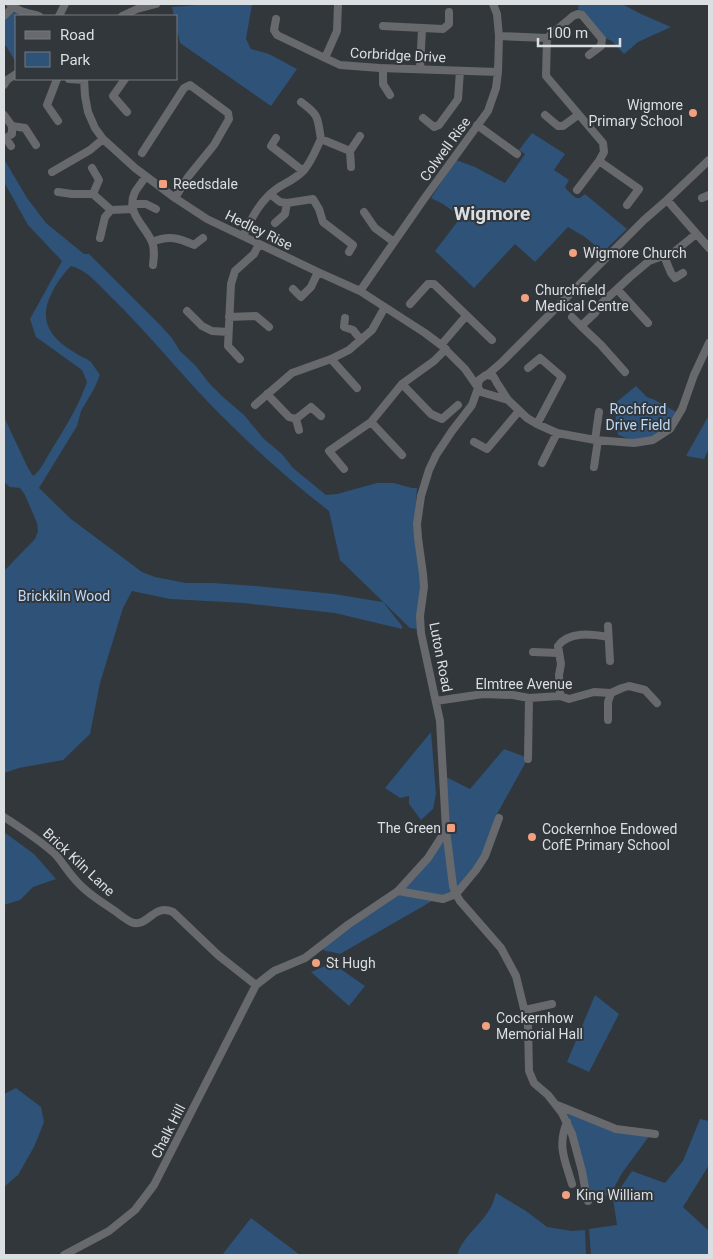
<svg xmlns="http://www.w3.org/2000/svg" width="713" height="1259" viewBox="0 0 713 1259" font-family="Roboto,sans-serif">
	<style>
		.green { fill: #2e5278 }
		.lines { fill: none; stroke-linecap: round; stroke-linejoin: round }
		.minor { stroke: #67696c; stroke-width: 8 }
		.poi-dot { fill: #f2a080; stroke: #32373c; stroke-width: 2 }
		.labels { text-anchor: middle; stroke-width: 4; stroke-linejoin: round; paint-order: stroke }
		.street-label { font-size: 14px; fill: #dbdfe2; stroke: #32373c }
		.poi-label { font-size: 14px; fill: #dbdfe2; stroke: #32373c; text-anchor: start }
		.park-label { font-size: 14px; fill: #bcdafc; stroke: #32373c }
		.district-label { font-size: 19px; font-weight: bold; fill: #dbdfe2; stroke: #32373c }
	</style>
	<rect width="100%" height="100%" fill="#32373c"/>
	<path class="green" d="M209,4H252L246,39L251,49L269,54L297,69L271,106L180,43L176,25V16H174L172,7Z
		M579,4H622L641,14L671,27L638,42L624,54L612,41L605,38L586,15L582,11L578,9Z
		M12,12L29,16H16V62L4,43V19Z
		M532,133L565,154L554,170L569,180L565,187L566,189L576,198H580L585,194L627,229L603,252L585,237L568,227L535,262L515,244L474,288L435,251L461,217L443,204L431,198L456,160L475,167L505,183L525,154L519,150Z
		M4,159L27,198L46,223L84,254H89L160,325L172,338L180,351L196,366L209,383L223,397L244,415L264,439L282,454L293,468L326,495L337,494L377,483H394L412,488H417L415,517L420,570V597L417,629L410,628L340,560L329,511C286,478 246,441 208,402C175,367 144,329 110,296C99,285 87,270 71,266C61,276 53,288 48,302C40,325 55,341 74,352C79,356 86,358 91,362C94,366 97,371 100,375L94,389L81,411L77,426L39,488L71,519L142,572L155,577L186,583H213L256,586L334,594L383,602L402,626V629L335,613L243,603L170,599L132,591L123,608L100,683L90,734L63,760L19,768L4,773V571L35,539L38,531L37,523L25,495L20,488L10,487L4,482V417L28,468L33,476C41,470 44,462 49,454C63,431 78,408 87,382L82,370L36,337L30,319L62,261L28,225L4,182Z
		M636,386L647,397L655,400L678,413C669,427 655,439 638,440C631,440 624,437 618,435L614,404Z
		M709,415V448L704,459L686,456Z
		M431,732L436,794L433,809L421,820L409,804V796L400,798L385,788Z
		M504,749L528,758L496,816L482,855L465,880L451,892L439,897L340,954L332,952L325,951L323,949L327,944L392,897L442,842L446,777L470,789Z
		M4,832L34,854L56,879L33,887L20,900L4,905Z
		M332,963L365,986L349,1006L311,972Z
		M595,995L619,1014L589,1072L567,1062Z
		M16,1088L41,1107L44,1122L34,1147L18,1175L4,1187V1094Z
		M566,1110L616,1131L650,1135L622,1173L610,1195L590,1198L576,1138Z
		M700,1119L709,1121V1165L683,1207L709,1231V1255H591L589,1229L617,1225L613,1199L632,1171L665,1183L683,1161Z
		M496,1193L526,1211L547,1227L572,1231L585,1230L586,1255H457C462,1238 478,1227 488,1212C492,1206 494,1200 496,1193Z
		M251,1218L300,1255H222Z"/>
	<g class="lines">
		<path class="minor" d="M10,4C18,12 29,13 39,16
			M338,4L337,31L325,58L340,65L380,68L498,72
			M4,16L13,7
			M59,16L65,4
			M122,16L137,9L156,4
			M276,19L274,30L277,35L325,58
			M383,26L443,29L449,24V12
			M499,36L547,38L546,76L603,143L604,152L599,161L577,190
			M547,38L573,16L578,14L582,15L602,39L601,46L589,55
			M383,68V84L390,95
			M420,69L422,29
			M57,79L47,105L58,121
			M69,79L84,80
			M84,79L85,96L88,112L95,128L103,139L135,168L175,198L207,219L318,272L360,291L425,333L441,345L465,369L481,392L508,400
			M125,79L113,96L127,112
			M4,85L7,80L16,74
			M301,102C320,116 317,117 321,139
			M4,115L12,126V134L6,138L11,146
			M545,115L558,126H563L578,115
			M423,118L434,127L439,125L458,99L460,71
			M477,125L517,154
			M12,126L25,128L36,145
			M276,138L271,146L303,171
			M321,139L350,151L360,136
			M350,151L351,167
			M142,153L184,88L190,85L228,113L229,119L214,145L188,177L175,198
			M599,161L639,189L627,205
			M92,168L99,180L93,194
			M52,172L90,150L103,139
			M146,176C143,181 138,187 135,192C125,213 145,225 152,242C155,249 154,257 153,265
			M58,192L72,194H93L111,210L133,209
			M270,194L280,202L287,203L313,199L319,209L323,222L353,245L349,252
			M702,198L709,195
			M667,200L709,248
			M133,204H146L156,209
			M364,212L375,228L394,242
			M275,223L285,214L287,203
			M243,236C252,217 261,199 279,187C288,182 297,178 304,170C312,161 316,149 321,139
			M100,238L105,217L111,210
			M152,242C169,235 179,238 194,245L203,238
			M664,256L671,273L675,278L683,273
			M293,289L301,297L311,287L318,272
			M617,289L648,323
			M360,291L424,199L488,111L496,88L498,72L499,36L497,14L493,4
			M410,304L428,284H434L492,340
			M187,311L202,326L212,331L228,332
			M229,317L256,316L269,327
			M572,317L581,326
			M345,318L344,327L353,330L361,340
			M441,345L466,316
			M240,359L228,346L231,284L235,271L254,254L259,244
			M331,359L357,388
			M528,368L540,358L562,377L537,424
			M625,372L601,345L581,326L595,313L602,303L630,277L649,261L674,252L696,234
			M487,375L501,363L644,220L667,200L709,160
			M497,383L508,400L527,418L537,424L557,433L595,440L634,443L653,440L670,429L682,409L694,375L709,343
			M402,384L431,414L442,419L458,405
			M478,385L479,380L486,375L493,376L496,381
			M478,388L472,405L452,431L436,455L429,470L421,496L417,524L418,538L423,574L424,587L420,616L421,633L440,721L446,830L453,886L456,894L460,901L501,948L516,976L528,1025L529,1071L534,1083L548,1095L562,1113L572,1134L582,1171L586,1193L588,1201
			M267,394L289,417L296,419L311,407L321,416
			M255,405L292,373L331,359L349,350L372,330L385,307
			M296,419L299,430
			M371,422L402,455
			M595,440L599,412
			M474,442L487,449L519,411
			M542,463L557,433
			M594,467L598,440
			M344,469L329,451L371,422L402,384L434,361L446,349
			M608,626L610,661
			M533,652L559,653
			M560,696L559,675L561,664L558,646C569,631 592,634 608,637
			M436,701L483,694L513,695L529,698L560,696L569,699L594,692L611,693
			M608,720V702L611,693L622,688L629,686L645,690L657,703
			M528,759L529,698
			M4,817C21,828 38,839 54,853C61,860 66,869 73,877C84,891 100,901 115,911C120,915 125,919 131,922C148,929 152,903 173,912L218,955L256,985
			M398,891L443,899L456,894L476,870L485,856L499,818
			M525,1010L552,1004
			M557,1105L616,1129L655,1134
			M567,1122C557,1146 565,1160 572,1184
			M64,1255L109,1231L135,1210L154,1185L256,985L274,971L305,958L349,924L398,891L428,858L446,830"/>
	</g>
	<g class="poi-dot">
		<circle cx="693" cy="113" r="5"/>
		<rect x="158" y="179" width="10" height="10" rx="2.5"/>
		<circle cx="573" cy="253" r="5"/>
		<circle cx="525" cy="298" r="5"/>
		<rect x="446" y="823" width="10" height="10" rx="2.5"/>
		<circle cx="532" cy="837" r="5"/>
		<circle cx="316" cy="963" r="5"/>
		<circle cx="486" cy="1026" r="5"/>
		<circle cx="566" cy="1195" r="5"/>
	</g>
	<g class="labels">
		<g class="street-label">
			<text transform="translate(398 55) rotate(3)" y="5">Corbridge Drive</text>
			<text transform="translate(445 149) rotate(-54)" y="5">Colwell Rise</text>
			<text transform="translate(259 230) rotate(26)" y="5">Hedley Rise</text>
			<text transform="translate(441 657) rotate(79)" y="5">Luton Road</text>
			<text x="524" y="689">Elmtree Avenue</text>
			<text transform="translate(79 862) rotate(43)" y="5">Brick Kiln Lane</text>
			<text transform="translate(168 1131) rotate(-63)" y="5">Chalk Hill</text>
		</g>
		<g class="poi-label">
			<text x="683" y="110" text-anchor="end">Wigmore<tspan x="683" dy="16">Primary School</tspan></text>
			<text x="173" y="189">Reedsdale</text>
			<text x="583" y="258">Wigmore Church</text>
			<text x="535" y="295">Churchfield<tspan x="535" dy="16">Medical Centre</tspan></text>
			<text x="441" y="833" text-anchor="end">The Green</text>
			<text x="542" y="834">Cockernhoe Endowed<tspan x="542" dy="16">CofE Primary School</tspan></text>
			<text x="326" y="968">St Hugh</text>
			<text x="496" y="1023">Cockernhow<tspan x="496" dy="16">Memorial Hall</tspan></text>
			<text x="576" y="1200">King William</text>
		</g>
		<g class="park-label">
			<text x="638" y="414">Rochford<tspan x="638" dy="16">Drive Field</tspan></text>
			<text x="64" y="601">Brickkiln Wood</text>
		</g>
		<g class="district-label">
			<text x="492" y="220">Wigmore</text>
		</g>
	</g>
	<rect width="713" height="1259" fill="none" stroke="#dbdfe2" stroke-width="10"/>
	<rect x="15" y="15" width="162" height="65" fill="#32373c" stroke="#767a7e"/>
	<rect x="25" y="31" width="25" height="8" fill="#67696c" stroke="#767a7e"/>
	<text x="60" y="40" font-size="15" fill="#dbdfe2">Road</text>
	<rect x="25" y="52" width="25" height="15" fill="#2e5278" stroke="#767a7e"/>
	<text x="60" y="65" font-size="15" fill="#dbdfe2">Park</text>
	<path d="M538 38v8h82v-8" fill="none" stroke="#dbdfe2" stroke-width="2.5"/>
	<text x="546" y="38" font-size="15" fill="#dbdfe2" stroke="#32373c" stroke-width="4" paint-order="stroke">100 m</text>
</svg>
